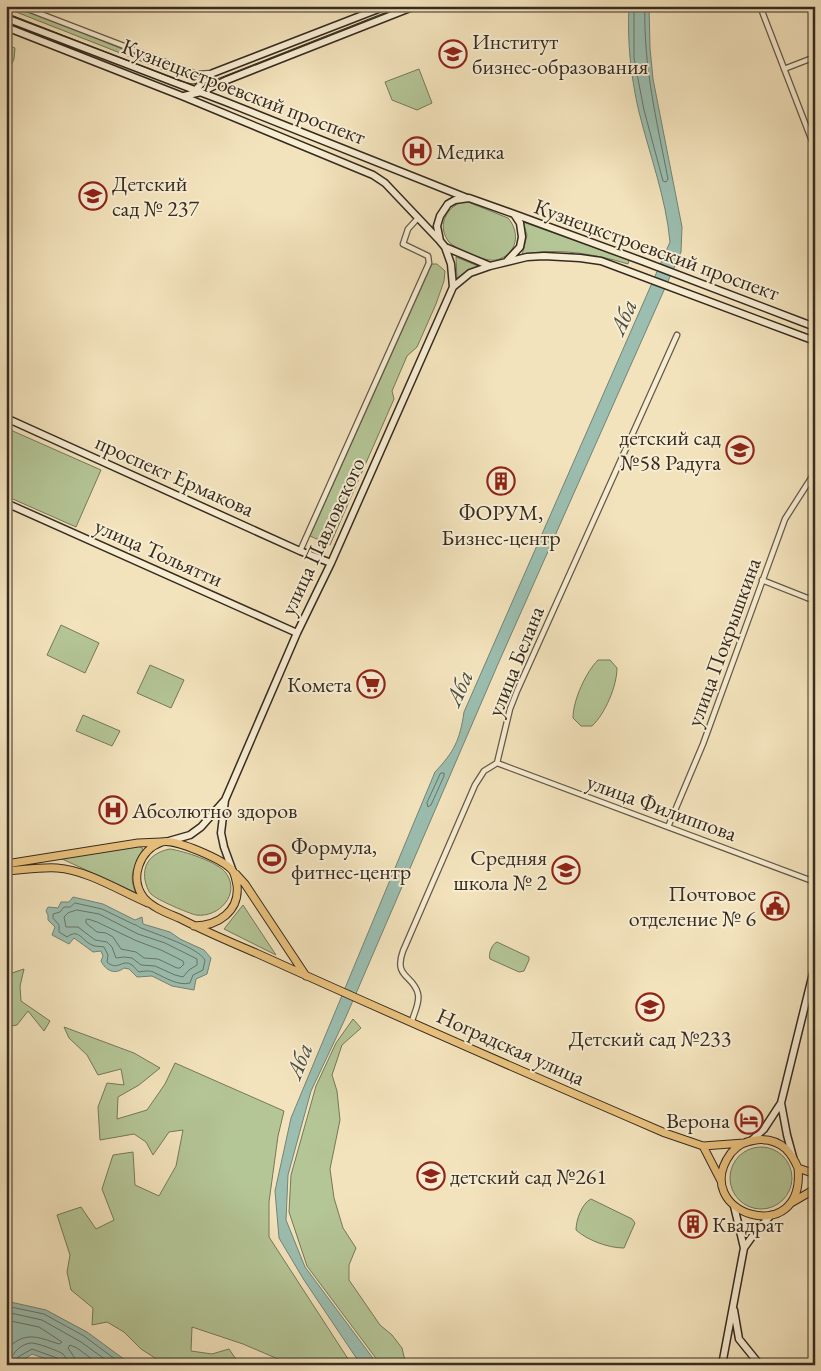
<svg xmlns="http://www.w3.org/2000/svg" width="821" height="1371" viewBox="0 0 821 1371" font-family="'EB Garamond',serif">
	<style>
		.green { fill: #b4c596; stroke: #75785b }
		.water { fill: #9bbeb0; stroke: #738376 }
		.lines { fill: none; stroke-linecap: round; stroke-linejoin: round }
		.shore { stroke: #687468; stroke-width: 1 }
		.street-casing { stroke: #655947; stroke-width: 7 }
		.secondary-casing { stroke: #362b20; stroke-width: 9 }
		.primary-casing { stroke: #362b20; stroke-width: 9 }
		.street { stroke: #f7edd3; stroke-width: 4.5 }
		.secondary { stroke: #f7edd3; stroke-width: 6 }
		.primary { stroke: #eac27e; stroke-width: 7 }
		.tram { stroke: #362b20; stroke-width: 1 }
		.labels { text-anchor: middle; stroke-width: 4; stroke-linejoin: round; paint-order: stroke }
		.poi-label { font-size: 22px; fill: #362b20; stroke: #f7edd3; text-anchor: start }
		.street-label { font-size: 22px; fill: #362b20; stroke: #f7edd3 }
		.water-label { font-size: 24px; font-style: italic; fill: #4f5044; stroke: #f7edd3 }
	</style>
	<rect width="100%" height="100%" fill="#f3e3bc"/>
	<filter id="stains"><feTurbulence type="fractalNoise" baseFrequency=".004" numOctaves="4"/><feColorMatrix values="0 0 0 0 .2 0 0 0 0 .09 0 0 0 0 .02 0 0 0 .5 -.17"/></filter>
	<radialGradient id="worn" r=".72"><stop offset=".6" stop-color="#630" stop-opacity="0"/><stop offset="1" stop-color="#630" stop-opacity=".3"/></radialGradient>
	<path class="green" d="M6,6H15L175,70L176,72L171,73L6,8Z
		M6,45L15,48L14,59L6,77Z
		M419,69L432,103L417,110L392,100L385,82Z
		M462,202H468L508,218C521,233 517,255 496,260C485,262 457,250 449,242C437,227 445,208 462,202Z
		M523,222L629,260L628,264C595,254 556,247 522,255L527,235Z
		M456,257L478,266L457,278Z
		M432,264H437L445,271L444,281L436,304L417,347L407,356L392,391L394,399L330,545L310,536Z
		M6,428L101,470L76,527L6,496Z
		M61,625L99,643L85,673L47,655Z
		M598,660H610L617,668C617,686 605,714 592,726H581L573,718C573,700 586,672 598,660Z
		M150,665L184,680L171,708L137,693Z
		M83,715L120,731L112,746L76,731Z
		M139,846L143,849C136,865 127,874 136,893L60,858Z
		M170,849C184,851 218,862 226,873C241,894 219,918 196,915C188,913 157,900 151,894C148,891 146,885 145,880C142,862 154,852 170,849Z
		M243,905L276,955L224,929Z
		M497,942L529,957V960L524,971L519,972L490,959C488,954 492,944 497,942Z
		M24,969L20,986L21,1001L50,1021L44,1031L28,1011L17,1025L6,1027V977L9,974Z
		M353,1019L361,1028L342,1045L332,1075L337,1091L340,1120L330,1169L334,1198L343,1228L356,1248L349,1265V1280L380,1325L392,1335L402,1348L406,1365H381L307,1266L289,1212L291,1175L316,1086L336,1043Z
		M64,1027L134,1053L160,1068L139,1085L118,1097L117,1119L147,1110L165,1084L175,1063L284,1111L278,1136L269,1202V1237L352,1365H292L243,1344L192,1327L191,1351L212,1354L229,1349L240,1365H166L141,1349L124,1332L107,1322L92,1325L93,1308L71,1290L67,1272L70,1255L57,1215L81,1207L96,1229L114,1220L102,1189L113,1155L133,1152L135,1185L159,1196L176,1166L183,1130L169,1132L153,1155L146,1142L134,1134L100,1140L98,1107L107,1083L124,1085L121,1069L98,1075L87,1055L69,1038Z
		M730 1178a31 31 0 1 1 62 0a31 31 0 1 1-62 0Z
		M591,1199L632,1219L635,1223L624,1248C608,1248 587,1240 576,1230C576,1220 582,1203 591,1199Z"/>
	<path class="water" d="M629,6H649L650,48L653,79L682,227L681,252L498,664L345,1019L311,1091L288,1175L286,1220L305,1267L378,1365H361L304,1280L279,1238L275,1191L291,1118L435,772C454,752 460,740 464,712L670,242C666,198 650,156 639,112C631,78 627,42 629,6Z
		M73,897L103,904L135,920L142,917L143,924L170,932L180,939L204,950L211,958L207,974L196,979L194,990L172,986L152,976L137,977L129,969L124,968C115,975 106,971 101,961L103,956L101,951L93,952L74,938L69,944L52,935L55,927L48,920V915L46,911L48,907L58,908L61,902H69Z
		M6,1301L46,1310L87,1332L132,1365H63L32,1354L22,1361L21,1365H6Z"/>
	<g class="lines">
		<path class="shore" d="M634,6V58L644,110L663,181L666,182L668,179C657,122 643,65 645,6
			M441,773H444V776L431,805L428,807L427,803Z
			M75,903L102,909L133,924C138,925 139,928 144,929C158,935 197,947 205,960L203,970L193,975L190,983C178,986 166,978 155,973C151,970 144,971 139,972C136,970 135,967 132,965C122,958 118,972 107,962L108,955L104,947C100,946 96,947 92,945C81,940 79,928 67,937L59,932V925L53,918V914L60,912L64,907H70Z
			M77,910L99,914L138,934L165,943L197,959V965L189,970L183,977L175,975L155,966L141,965L132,958L124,957L116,958L112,947L107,942L95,940L78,927H66L64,917L68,913Z
			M88,919L97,922L137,941L161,950L183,961L184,964L180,968H177L158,959L144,958L136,952L121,949L113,937L106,933L97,932L86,923V920Z
			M6,1306L44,1314L84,1336L123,1365
			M6,1312L42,1320L81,1342L113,1365
			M6,1320L39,1327L62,1342L59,1344C37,1337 25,1330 6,1350
			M10,1365C10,1355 19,1345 30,1343C35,1342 59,1351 63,1354C66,1357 67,1361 67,1365
			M16,1365L18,1357L32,1349L57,1358L60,1361L61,1365
			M75,1365L74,1357L68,1348L70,1345L77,1348L100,1365"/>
		<g class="street-casing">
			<path id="street" d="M20,6L197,74L212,73
				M760,6L815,149
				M784,69L815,57
				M300,551L429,263L428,256L403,244L408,229L418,218
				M762,580L815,601
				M497,763L815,882
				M668,827L703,744L785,519L815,472
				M412,1021C414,1013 420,1003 418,994C414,975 393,978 403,951L475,785L484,771L497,763L510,709L517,691L677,335"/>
		</g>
		<g class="secondary-casing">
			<path id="secondary" d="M6,18L226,102L467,198
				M6,27L182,96L373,175L385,183L439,240
				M195,91L204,80L213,73L386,6
				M184,96L201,92L227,80L415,6
				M514,214L642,261L815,327
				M445,247L451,264L453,287
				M507,261L520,247L522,237L520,223L514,214L469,198L455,200L448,204L440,216L437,226L440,241L445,247L490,266L527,257L544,256L580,258L601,261L815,341
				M6,418L300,551L331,563
				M6,503L297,633
				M169,841L190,835L201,827L224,801
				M232,869L224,847L221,833L225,800L297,633L331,563L453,287L470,273L490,266
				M781,1103L787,1135L793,1157
				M751,1141L764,1129L781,1103L815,965
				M744,1248L754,1234L771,1215
				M734,1310L739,1339L760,1365
				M722,1365L744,1248L734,1206"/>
		</g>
		<g class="primary-casing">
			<path id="primary" d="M6,864L138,843L161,842
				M6,871C23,870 40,867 57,868C87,870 120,891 148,903
				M236,874L245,884L306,976
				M194,926C218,926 240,911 237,885C236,881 235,873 232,870C224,860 174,838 162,842C139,850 129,879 144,898C153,908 167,913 179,918C204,931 230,942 256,953C391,1014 528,1074 665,1133L703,1146L744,1143
				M703,1146L721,1181
				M798,1168C806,1251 687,1213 731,1153C744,1137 771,1135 786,1149C792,1155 795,1161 798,1168L815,1174
				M791,1203L815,1189"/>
		</g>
		<use href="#street" class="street"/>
		<use href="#secondary" class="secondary"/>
		<use href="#primary" class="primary"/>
		<path class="tram" d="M6,13L180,81L192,84L207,83L402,6"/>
	</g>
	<defs>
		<g id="university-ring" transform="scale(1.4375)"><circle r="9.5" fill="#f7edd3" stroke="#8f2418" stroke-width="1.5"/><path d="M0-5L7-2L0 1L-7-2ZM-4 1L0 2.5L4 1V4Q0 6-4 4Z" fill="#8f2418"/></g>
		<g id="hospital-ring" transform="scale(1.4375)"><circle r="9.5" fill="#f7edd3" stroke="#8f2418" stroke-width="1.5"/><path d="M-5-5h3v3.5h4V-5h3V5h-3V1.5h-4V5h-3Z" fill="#8f2418"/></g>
		<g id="school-ring" transform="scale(1.4375)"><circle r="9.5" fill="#f7edd3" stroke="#8f2418" stroke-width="1.5"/><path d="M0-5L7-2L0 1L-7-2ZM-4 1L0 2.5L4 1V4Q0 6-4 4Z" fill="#8f2418"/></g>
		<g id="building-ring" transform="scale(1.4375)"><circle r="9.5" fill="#f7edd3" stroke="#8f2418" stroke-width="1.5"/><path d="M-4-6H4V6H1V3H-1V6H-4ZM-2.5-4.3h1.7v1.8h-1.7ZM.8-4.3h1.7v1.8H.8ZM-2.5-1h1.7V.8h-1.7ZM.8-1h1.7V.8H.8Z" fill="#8f2418"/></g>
		<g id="supermarket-ring" transform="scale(1.4375)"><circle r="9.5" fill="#f7edd3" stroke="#8f2418" stroke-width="1.5"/><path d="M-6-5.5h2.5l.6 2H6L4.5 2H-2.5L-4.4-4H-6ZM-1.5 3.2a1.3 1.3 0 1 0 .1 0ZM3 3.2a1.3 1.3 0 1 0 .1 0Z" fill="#8f2418"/></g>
		<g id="stadium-ring" transform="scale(1.4375)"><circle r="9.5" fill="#f7edd3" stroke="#8f2418" stroke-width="1.5"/><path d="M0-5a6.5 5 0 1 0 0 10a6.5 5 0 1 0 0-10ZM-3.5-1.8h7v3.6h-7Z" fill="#8f2418"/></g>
		<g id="civic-ring" transform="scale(1.4375)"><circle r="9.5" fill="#f7edd3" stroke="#8f2418" stroke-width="1.5"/><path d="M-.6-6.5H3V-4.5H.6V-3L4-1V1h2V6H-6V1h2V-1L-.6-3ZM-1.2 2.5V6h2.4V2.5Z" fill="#8f2418"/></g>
		<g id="hotel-ring" transform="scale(1.4375)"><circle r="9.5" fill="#f7edd3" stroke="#8f2418" stroke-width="1.5"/><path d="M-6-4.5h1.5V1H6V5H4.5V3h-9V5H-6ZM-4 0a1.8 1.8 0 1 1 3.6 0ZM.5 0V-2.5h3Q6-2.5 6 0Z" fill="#8f2418"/></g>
	</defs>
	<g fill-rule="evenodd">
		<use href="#university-ring" x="453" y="54"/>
		<use href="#hospital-ring" x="417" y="151"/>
		<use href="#school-ring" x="93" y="196"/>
		<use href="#school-ring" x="740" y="450"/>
		<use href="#building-ring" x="501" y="481"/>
		<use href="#supermarket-ring" x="371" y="684"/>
		<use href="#hospital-ring" x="113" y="810"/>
		<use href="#stadium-ring" x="272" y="859"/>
		<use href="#school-ring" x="566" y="870"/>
		<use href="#civic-ring" x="775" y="906"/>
		<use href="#school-ring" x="650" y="1007"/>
		<use href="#hotel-ring" x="749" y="1120"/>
		<use href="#school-ring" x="431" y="1176"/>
		<use href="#building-ring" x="693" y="1224"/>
	</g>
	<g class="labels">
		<g class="poi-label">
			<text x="472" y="49">Институт<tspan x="472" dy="25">бизнес-образования</tspan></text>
			<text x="436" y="159">Медика</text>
			<text x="112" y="191">Детский<tspan x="112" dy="25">сад № 237</tspan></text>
			<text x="721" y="445" text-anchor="end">детский сад<tspan x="721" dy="25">№58 Радуга</tspan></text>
			<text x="501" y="520" text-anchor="middle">ФОРУМ,<tspan x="501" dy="25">Бизнес-центр</tspan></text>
			<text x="352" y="692" text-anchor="end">Комета</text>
			<text x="132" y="818">Абсолютно здоров</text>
			<text x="291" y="854">Формула,<tspan x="291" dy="25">фитнес-центр</tspan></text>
			<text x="547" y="865" text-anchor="end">Средняя<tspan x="547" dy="25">школа № 2</tspan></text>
			<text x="756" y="901" text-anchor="end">Почтовое<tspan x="756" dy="25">отделение № 6</tspan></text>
			<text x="650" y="1046" text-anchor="middle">Детский сад №233</text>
			<text x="730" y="1128" text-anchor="end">Верона</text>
			<text x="450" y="1184">детский сад №261</text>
			<text x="712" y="1232">Квадрат</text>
		</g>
		<g class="street-label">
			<text transform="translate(244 91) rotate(21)" y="8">Кузнецкстроевский проспект</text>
			<text transform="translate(657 249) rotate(20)" y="8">Кузнецкстроевский проспект</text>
			<text transform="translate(175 475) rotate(24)" y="8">проспект Ермакова</text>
			<text transform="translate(322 536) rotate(-65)" y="8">улица Павловского</text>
			<text transform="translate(159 552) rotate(24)" y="8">улица Тольятти</text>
			<text transform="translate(723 642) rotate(-70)" y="8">улица Покрышкина</text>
			<text transform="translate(515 661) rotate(-68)" y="8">улица Белана</text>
			<text transform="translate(662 807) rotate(20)" y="8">улица Филиппова</text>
			<text transform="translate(511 1046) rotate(24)" y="8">Ноградская улица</text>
		</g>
		<g class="water-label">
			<text transform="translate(623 317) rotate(-66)" y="8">Аба</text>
			<text transform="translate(459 688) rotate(-66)" y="8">Аба</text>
			<text transform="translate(299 1061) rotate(-69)" y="8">Аба</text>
		</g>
	</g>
	<rect width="821" height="1371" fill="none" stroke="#f3e3bc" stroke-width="25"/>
	<rect x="8" y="8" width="806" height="1356" fill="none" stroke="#362b20" stroke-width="2.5"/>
	<rect x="12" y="12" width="796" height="1346" fill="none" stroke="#362b20"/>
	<rect width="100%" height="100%" filter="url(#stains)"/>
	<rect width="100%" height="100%" fill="url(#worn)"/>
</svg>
